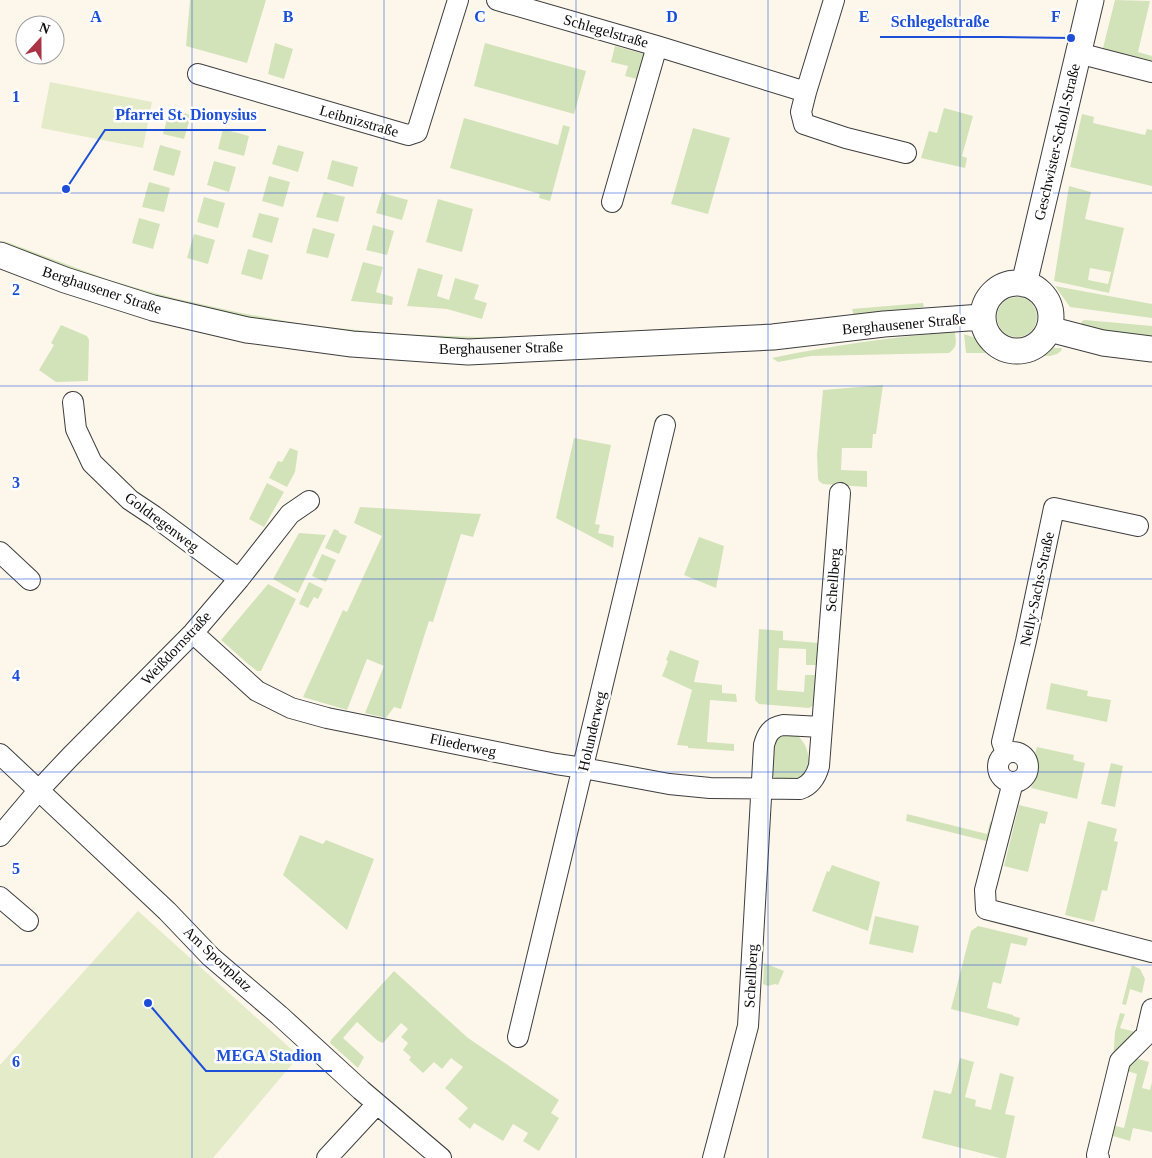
<svg xmlns="http://www.w3.org/2000/svg" width="1152" height="1158" viewBox="0 0 1152 1158" font-family="Georgia,serif">
	<style>
		.green { fill: #d3e3b9; fill-rule: evenodd }
		.pitch { fill: #e3ebc9 }
		.lines { fill: none; stroke-linecap: round; stroke-linejoin: round }
		.minor-casing { stroke: #3e3e3e; stroke-width: 22 }
		.tertiary-casing { stroke: #3e3e3e; stroke-width: 27 }
		.minor { stroke: #fff; stroke-width: 20 }
		.tertiary { stroke: #fff; stroke-width: 25 }
		.grid { fill: none; stroke: #1d4ed8; stroke-width: 1; stroke-opacity: 0.55 }
		.labels { text-anchor: middle; stroke-width: 5; stroke-linejoin: round; paint-order: stroke }
		.street-label { font-size: 15px; fill: #0b0b0b; stroke: #fff }
		.grid-label { font-size: 16px; text-anchor: middle; font-weight: bold; fill: #1d4ed8; stroke: #fff; stroke-width: 5; stroke-linejoin: round; paint-order: stroke }
		.leader { fill: none; stroke: #1d4ed8; stroke-width: 2 }
		.callout-dot { fill: #1d4ed8; stroke: #fff; stroke-width: 2 }
		.callout-label { font-size: 16px; text-anchor: middle; font-weight: bold; fill: #1d4ed8; stroke: #fff; stroke-width: 5; stroke-linejoin: round; paint-order: stroke }
	</style>
	<rect width="100%" height="100%" fill="#fdf7eb"/>
	<path class="green" d="M190,0H266L247,63L186,46Z
		M1115,0L1150,1L1138,52L1152,56V64L1102,52Z
		M275,43L293,49L284,79L268,74Z
		M485,43L586,71L574,114L474,86Z
		M615,46L644,54L647,57L641,80L625,76L628,66L611,62Z
		M944,108L973,116L962,156L967,158L965,168L921,158L929,131L937,133Z
		M170,109L191,115L184,139L163,134Z
		M1082,114L1094,117L1093,123L1145,135L1147,129L1152,130V186L1070,167Z
		M464,118L558,145L563,125L570,127L550,201L539,198L540,194L450,168Z
		M693,128L730,138L708,214L671,204Z
		M223,129L249,136L244,156L218,149Z
		M160,145L181,151L174,176L153,170Z
		M278,145L304,152L298,172L272,164Z
		M332,160L358,167L353,187L327,179Z
		M214,161L236,167L229,192L207,185Z
		M269,176L290,182L283,207L262,201Z
		M149,182L170,188L164,212L142,207Z
		M1069,186L1091,192L1085,219L1124,228L1109,293L1054,281ZM1090,268L1111,272L1108,284L1088,280Z
		M324,192L345,197L338,222L316,217Z
		M382,193L408,200L402,220L376,213Z
		M204,197L225,203L218,228L197,222Z
		M438,199L473,209L462,252L426,242Z
		M259,213L279,218L272,243L252,237Z
		M139,218L160,224L153,249L132,243Z
		M373,225L394,231L387,255L366,250Z
		M313,228L335,234L328,258L306,253Z
		M194,234L215,240L208,264L187,258Z
		M4,241L109,280L144,290L174,298L241,313L308,325L395,334L478,337L559,336L675,328V335L443,342L250,321L169,302L1,247Z
		M248,249L269,255L262,280L241,274Z
		M363,262L383,267L376,292L393,297L392,305L351,301Z
		M418,268L443,275L437,296L449,300L455,278L479,285L474,299L487,303L482,319L447,309L407,306Z
		M1055,286L1152,304V318L1070,307Z
		M997 317a20 20 0 1 1 40 0a20 20 0 1 1-40 0Z
		M923,303L924,307L854,316L852,309Z
		M1085,320L1152,326V336L1098,329L1081,324L1082,321Z
		M61,325L87,336L89,340L88,381L56,382L39,370L54,345L51,343Z
		M955,332C956,343 958,346 949,353L811,356L778,362L772,358C833,345 893,337 955,332Z
		M964,334L979,339L993,351L1000,355L1012,358L1029,356L1047,348H1062L1061,351L1057,354L1050,356H1042L1022,360L1011,361L989,353H966Z
		M883,385L876,434H873L872,448H842L841,470L867,471V487L823,484L819,481L818,478L817,454L823,390Z
		M574,438L611,445L595,524L600,525L598,533L614,536L613,548L556,518Z
		M290,448L298,451L295,472L287,487L269,478L278,461L282,462Z
		M267,483L284,492L264,527L249,519Z
		M360,507L481,514L473,537L461,534L433,622L429,621L401,709L394,707L386,718L365,713L384,666L367,659L347,710L303,697L343,610L347,612L382,536L354,523Z
		M334,529L339,531V533L347,536L339,554L325,548Z
		M299,533L326,535L298,593L273,579Z
		M699,537L724,546L716,588L684,575Z
		M322,554L336,560L326,582L312,576Z
		M309,582L323,589L318,599L314,597L308,608L299,604Z
		M268,584L296,599L261,671H257L247,663L221,640Z
		M759,629L783,631V640L818,643L817,665H806V649L779,648L777,690L804,692L805,675H816L814,703L813,706L809,708L759,704L755,700Z
		M670,650L699,661L694,682L722,685V693L736,694L737,702L710,700L707,742L734,744V751L688,748V746L677,745L692,690L662,676L668,661L666,660Z
		M1051,683L1088,691L1087,696L1111,700L1107,722L1046,709Z
		M793,733C810,741 815,770 798,779C793,782 785,782 779,782C765,770 770,759 771,742L780,735Z
		M1037,747L1074,755L1073,760L1085,763L1077,799L1031,788C1037,775 1041,767 1035,754Z
		M1111,763L1123,766L1115,807L1101,804Z
		M1019,805L1048,812L1045,824L1040,823L1028,872L1004,866Z
		M907,814L987,834L990,822L999,824L994,843L906,821Z
		M1088,821L1117,829L1114,841L1118,842L1107,891L1102,890L1094,922L1065,915Z
		M300,835L323,844L326,840L374,859L347,930L283,875Z
		M832,865L880,882L868,931L812,911L827,871L829,872Z
		M875,916L919,926L913,953L869,944Z
		M978,926L1028,938L1026,946L1011,943L1001,984L993,982L987,1008L1013,1015V1016L1020,1018L1018,1026L951,1009L971,931Z
		M764,963L784,971L778,985L775,984L768,986L763,984Z
		M1132,965L1140,969L1145,979L1142,993L1130,989L1126,1005L1122,1004Z
		M394,971L468,1038L559,1100L551,1113L559,1118L539,1151L523,1141L528,1133L513,1124L503,1141L474,1123L470,1129L458,1119L468,1108L445,1088L463,1067L451,1058L442,1069L434,1062L423,1073L409,1060L411,1057L403,1050L408,1043L401,1037L408,1029L401,1023L383,1043L378,1041L357,1022L343,1038L364,1057L358,1068L330,1043L331,1040Z
		M1120,1013L1125,1014L1120,1028L1139,1033L1113,1060L1115,1032Z
		M960,1058L974,1062L965,1097L976,1100L975,1106L991,1110L1000,1073L1014,1077L1005,1114L1015,1116L1006,1158H1000L922,1138L934,1090L951,1094Z
		M1135,1058L1149,1062L1142,1088L1150,1090L1152,1082V1132L1133,1128L1130,1141L1113,1136L1109,1130L1111,1125L1124,1128L1137,1074L1124,1070Z"/>
	<path class="pitch" d="M50,82L152,102L143,148L41,128Z
		M138,911L299,1056L213,1158H0V1065Z"/>
	<g class="lines">
		<g class="minor-casing">
			<path id="minor" d="M497,0L657,46L806,92L834,0
				M1078,53L1152,72
				M198,74L408,135L417,132L458,0
				M806,92L801,112L804,124L846,138L906,153
				M612,202L657,46
				M73,402L76,429L92,463L130,500L154,516L239,579
				M0,552L30,580
				M193,633L257,691L291,708L327,718L556,764L583,768L669,784L710,788L800,789C811,785 816,777 819,766L840,493
				M998 767a15 15 0 1 1 30 0a15 15 0 1 1-30 0Z
				M1006,753L1002,742L1026,641L1054,508L1138,526
				M0,754L167,911L211,957L279,1015L361,1090L441,1158
				M1013,782L985,890L986,909L1152,952
				M0,836L38,791L70,757L193,633L239,579L290,514L309,501
				M0,897L28,921
				M518,1037L665,425
				M327,1158L377,1104
				M713,1158L748,1026L764,745C767,734 771,727 783,725L822,727
				M1099,1158L1097,1155L1120,1061L1146,1035L1152,1009"/>
		</g>
		<g class="tertiary-casing">
			<path id="tertiary" d="M0,255L65,280L153,308L247,330L352,344L468,352L773,337L884,324L982,317
				M983 317a34 34 0 1 1 68 0a34 34 0 1 1-68 0Z
				M1024,284L1091,0
				M1049,329L1103,343L1152,349"/>
		</g>
		<use href="#minor" class="minor"/>
		<use href="#tertiary" class="tertiary"/>
	</g>
	<path class="grid" d="M192,0V1158M384,0V1158M576,0V1158M768,0V1158M960,0V1158M0,193H1152M0,386H1152M0,579H1152M0,772H1152M0,965H1152"/>
	<g class="labels">
		<g class="street-label">
			<text transform="translate(606 31) rotate(16)" y="5">Schlegelstraße</text>
			<text transform="translate(359 121) rotate(16)" y="5">Leibnizstraße</text>
			<text transform="translate(1057 142) rotate(-77)" y="5">Geschwister-Scholl-Straße</text>
			<text transform="translate(102 290) rotate(18)" y="5">Berghausener Straße</text>
			<text transform="translate(904 324) rotate(-5)" y="5">Berghausener Straße</text>
			<text transform="translate(501 348) rotate(-1)" y="5">Berghausener Straße</text>
			<text transform="translate(162 522) rotate(37)" y="5">Goldregenweg</text>
			<text transform="translate(833 580) rotate(-86)" y="5">Schellberg</text>
			<text transform="translate(1037 589) rotate(-78)" y="5">Nelly-Sachs-Straße</text>
			<text transform="translate(176 648) rotate(-47)" y="5">Weißdornstraße</text>
			<text transform="translate(592 731) rotate(-77)" y="5">Holunderweg</text>
			<text transform="translate(463 745) rotate(12)" y="5">Fliederweg</text>
			<text transform="translate(218 959) rotate(43)" y="5">Am Sportplatz</text>
			<text transform="translate(751 976) rotate(-87)" y="5">Schellberg</text>
		</g>
	</g>
	<g class="grid-label">
		<text x="96" y="22">A</text>
		<text x="288" y="22">B</text>
		<text x="480" y="22">C</text>
		<text x="672" y="22">D</text>
		<text x="864" y="22">E</text>
		<text x="1056" y="22">F</text>
		<text x="16" y="102">1</text>
		<text x="16" y="295">2</text>
		<text x="16" y="488">3</text>
		<text x="16" y="681">4</text>
		<text x="16" y="874">5</text>
		<text x="16" y="1067">6</text>
	</g>
	<path class="leader" d="M1071 38L999 37H880M66 189L105 130H266M148 1003L206 1071H332"/>
	<g class="callout-dot">
		<circle cx="1071" cy="38" r="5"/>
		<circle cx="66" cy="189" r="5"/>
		<circle cx="148" cy="1003" r="5"/>
	</g>
	<g class="callout-label">
		<text x="940" y="27">Schlegelstraße</text>
		<text x="186" y="120">Pfarrei St. Dionysius</text>
		<text x="269" y="1061">MEGA Stadion</text>
	</g>
	<g transform="translate(40 40) rotate(21)"><circle r="24" fill="#ffffff" stroke="#9d9d9d"/>
	<path d="M0-4L9 19L0 12L-9 19Z" fill="#aa3345"/>
	<text y="-8" font-size="14" font-weight="bold" text-anchor="middle" fill="#0b0b0b">N</text>
	</g>
</svg>
